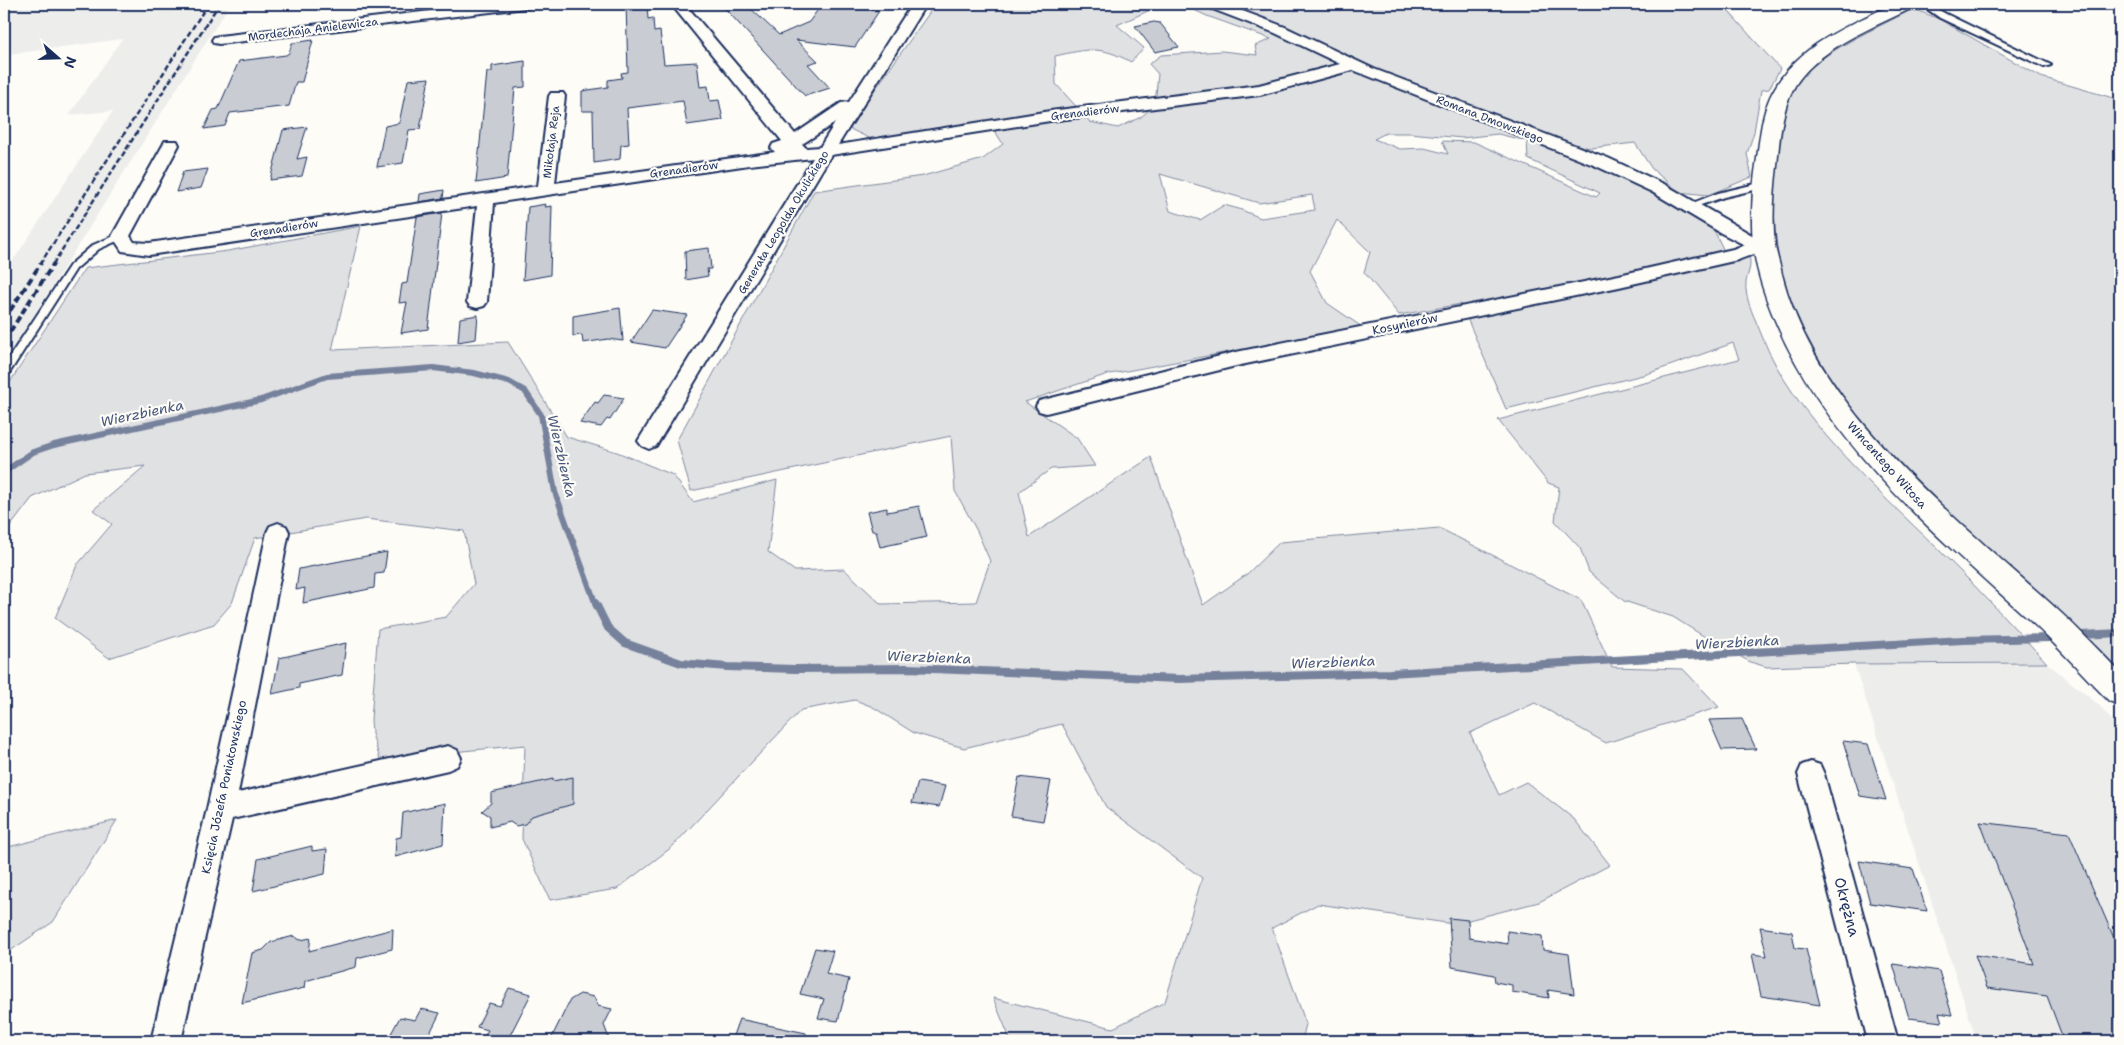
<svg xmlns="http://www.w3.org/2000/svg" width="2124" height="1045" viewBox="0 0 2124 1045" font-family="'Shantell Sans',sans-serif">
	<style>
		.built { fill: #edeeec }
		.green { fill: #e0e1e3; stroke: #7e88a0; fill-rule: evenodd }
		.lines { fill: none; stroke-linecap: round; stroke-linejoin: round }
		.stream-far1 { stroke: #76819c; stroke-width: 6 }
		.stream { stroke: #76819c; stroke-width: 8 }
		.building { fill: #c9ccd3; stroke: #1b2f5e }
		.service-casing { stroke: #1b2f5e; stroke-width: 4 }
		.minor-casing { stroke: #1b2f5e; stroke-width: 4 }
		.tertiary-casing { stroke: #1b2f5e; stroke-width: 3 }
		.service { fill: #fdfcf7; fill-rule: evenodd }
		.minor { fill: #fdfcf7; fill-rule: evenodd }
		.tertiary { fill: #fdfcf7; fill-rule: evenodd }
		.rail-far1 { stroke: #1b2f5e; stroke-width: 2.5; stroke-dasharray: 5.5 2.5; stroke-linecap: butt }
		.rail { stroke: #1b2f5e; stroke-width: 4; stroke-dasharray: 7 4; stroke-linecap: butt }
		.labels { text-anchor: middle; stroke-width: 4.5; stroke-linejoin: round; paint-order: stroke }
		.far-street-label { font-size: 11px; fill: #1b2f5e; stroke: #fdfcf7 }
		.street-label { font-size: 12px; fill: #1b2f5e; stroke: #fdfcf7 }
		.water-label { font-size: 14px; font-style: italic; fill: #49587d; stroke: #fdfcf7 }
		.near-street-label { font-size: 15px; fill: #1b2f5e; stroke: #fdfcf7 }
	</style>
	<rect width="100%" height="100%" fill="#fdfcf7"/>
	<filter id="ink" filterUnits="userSpaceOnUse"><feTurbulence type="fractalNoise" baseFrequency=".02" numOctaves="2"/><feDisplacementMap in="SourceGraphic" scale="10" xChannelSelector="R" yChannelSelector="G"/><feConvolveMatrix kernelMatrix="1 2 1 2 8 2 1 2 1" color-interpolation-filters="sRGB"/></filter>
	<g filter="url(#ink)">
		<path class="built" d="M4,4H230L4,363V274L113,111L69,115L122,39L4,55Z
			M2047,663L2099,705L2120,730V1041H1977L1854,664Z"/>
		<path class="green" d="M967,4H1159L1161,5L1117,25L1144,48L1131,62C1100,45 1088,49 1055,56L1056,84L1090,122L1118,128L1141,117L1155,105L1158,74L1149,64L1161,55L1222,51L1257,55L1255,46L1271,39L1207,16L1181,4H1722L1780,69L1769,89L1761,90L1754,132L1747,154L1752,177L1708,195L1679,192L1652,169L1635,143L1591,148L1546,139L1584,160L1640,186L1695,217L1714,230L1724,251L1749,256C1752,266 1748,272 1746,282C1744,299 1756,320 1762,336C1793,415 1876,489 1937,548C1975,585 2011,624 2047,663L1854,664L1767,667L1750,662L1705,637L1673,617L1624,601L1589,572L1580,548L1555,521L1559,487L1548,483L1498,420L1739,359L1733,343L1647,374L1506,409L1461,304L1399,315L1364,272L1370,252L1337,220L1310,271L1327,303L1365,329L1317,334L1275,346L1234,351L1105,375L1025,402L1077,438L1095,466L1051,469L1019,492L1029,537L1151,457L1203,605L1247,574L1280,542L1439,528L1581,600L1612,667L1683,669L1719,707L1606,743L1535,703L1470,733L1499,795L1526,782L1574,819L1610,865L1539,902L1453,924L1318,904L1272,928L1306,1024L1302,1041H1011L993,998L1113,1028L1165,1002L1202,878L1106,807L1062,724L964,748L914,733L873,707L855,700L801,710L672,847L617,889L550,900L522,839L525,745L380,759L372,734L371,720L378,629L446,617L474,584L464,531L366,519L255,538L232,603L214,624L109,658L55,618L77,565L112,524L93,510L145,466L85,473L32,498L4,535V391L85,268L228,251L361,226L332,350L508,342L567,437L617,452L673,475L693,502L777,480L768,552L795,571L844,569L881,604L976,602L990,561L977,531L955,491L951,436L691,491L677,440L814,191L923,176L983,159L1003,144L993,128L873,140L850,129L869,98L932,9ZM1386,133H1410L1462,138L1498,134L1527,141L1528,159L1600,193L1596,197L1474,142L1442,141L1448,154L1424,148L1400,149L1374,139ZM1160,174L1259,203L1312,195L1315,210L1261,218L1239,209L1224,205L1200,220L1170,211Z
			M1909,11H1919L1939,19L2041,77L2120,100V675C2101,656 2082,636 2062,617C2011,570 1958,525 1910,475C1871,435 1833,393 1807,343C1780,291 1770,232 1776,175C1778,148 1783,100 1800,79C1820,52 1879,27 1909,11Z
			M117,820L53,922L4,955V848Z"/>
		<g class="lines">
			<path class="stream-far1" d="M4,472L33,452L54,445L261,400L327,376L433,368L474,373L509,382L525,391L541,415L555,492L596,605"/>
			<path class="stream" d="M596,604L608,628L625,643L681,663L727,667L795,669L908,668L1179,679L1390,673L1963,640L2053,638
				M2082,635L2120,633"/>
		</g>
		<path class="building" d="M626,4H644V7L647,6L648,19L653,18L654,32L660,31L664,64L697,62L700,87L708,86L710,101L719,100L723,120L687,125L683,101L627,108L629,144L621,145L620,159L594,163L593,111H582V91L608,87V80L622,78L621,73L628,72Z
			M721,4H746L779,35L809,22L822,4L873,8L872,10L879,11L855,47L796,40L818,61L808,64L830,88L805,96Z
			M1154,22L1160,23L1179,47L1155,52L1135,26Z
			M313,40L302,82H296L289,106L230,113L225,126L204,129L213,110L218,109L239,61L286,55L289,53L292,43Z
			M525,61V87L515,88L507,178L476,183L487,72H492V66Z
			M429,78L420,129L409,130L403,163L377,167L385,126L399,123L408,80Z
			M307,127L297,159L307,157L302,176L270,180L283,130Z
			M208,169L201,188L176,192L183,172Z
			M444,190L443,198L419,202L420,194Z
			M546,204L545,207L552,206L550,275L523,280L528,207Z
			M442,213L428,329L401,333L407,302L399,303L402,284L407,283L417,217Z
			M709,248L711,269H707L708,276L686,280L685,251Z
			M620,308L623,341L608,339L583,343L582,335L573,336V316Z
			M652,310L687,315L665,348L631,342Z
			M478,315L476,339L458,342L460,318Z
			M604,395L624,398L610,420L607,419L601,427L580,423L595,402L598,403Z
			M919,506L927,537L880,547L876,531H872L867,512L887,508V512Z
			M387,552L384,573L375,574L374,588L303,603L305,588L296,590L299,569Z
			M346,643L342,675L299,684V688L272,694L279,658Z
			M1742,719L1756,749L1722,750L1709,720Z
			M1843,741L1868,744L1886,800L1860,796Z
			M573,777V804L532,816L525,824L516,826L510,822L490,827V816L482,811L491,803V793L553,779V781Z
			M1019,777L1051,781L1043,821L1011,816Z
			M918,782L945,786L939,807L912,803Z
			M445,803L443,844L395,857L396,838L401,837L403,813Z
			M1980,822L2069,833L2120,952V1041H2064L2047,996L1987,988L1975,955L2034,964Z
			M312,846V851L327,849L325,874L253,891L258,859Z
			M1859,861L1913,869L1927,911L1870,903Z
			M1449,918L1468,920L1469,938L1508,944L1507,931L1542,936L1543,950L1569,954L1574,994L1548,990L1549,998L1512,992V985L1495,982L1494,975L1452,967Z
			M1760,927L1792,932L1795,948L1806,949L1820,1005L1761,996L1752,954L1767,956Z
			M393,929L392,949L357,958L356,967L305,981L304,988L242,1003L252,953L263,950L271,942L294,936L300,940L311,938L309,951Z
			M815,948L833,951L826,974L849,979L838,1021L818,1018L824,999L800,994Z
			M1893,964L1939,971L1952,1015L1939,1013L1942,1022L1909,1018Z
			M509,988L531,994L507,1041H482L488,1030L477,1027L489,1003L500,1006Z
			M580,994L594,997L598,1006L612,1009L604,1025L610,1041H550L570,1000Z
			M421,1009L440,1013L426,1041H387L400,1017L415,1020Z
			M739,1019L806,1033L805,1041H731Z"/>
		<g class="lines">
			<g class="service-casing">
				<path id="service" d="M1920,4H1928L1946,14L2051,65L2044,67L1940,18Z
					M1764,182L1768,185L1767,187L1724,197L1689,209L1685,206L1718,193Z
					M121,233L125,236L124,238L99,249L76,269L8,375L4,376V365L70,265L93,245Z"/>
			</g>
			<g class="minor-casing">
				<path id="minor" d="M490,4H532L530,7L525,8L219,44L214,43L212,40L214,37L219,36Z
					M671,4H685L795,134L841,103L849,102L912,4H926L838,145L1050,111L1259,85L1340,64L1275,33L1207,7L1205,4H1224L1285,27L1374,69L1608,158L1664,184L1752,235L1770,240L1773,244L1770,248L1738,260L1619,287L1236,366L1046,413L1039,411L1036,406L1039,401L1236,352L1619,275L1733,249L1745,245L1721,233L1652,192L1596,166L1353,70L1260,95L1050,121L831,155L656,446L649,449L642,446L638,441L813,158L749,165L494,203L487,302L484,306L477,308L470,306L467,302L477,206L149,255L122,251L112,236L163,145L165,141H177L179,145L130,236L134,242L149,243L538,186L549,96L551,93H563L565,96L555,183L775,152L771,148L773,144L782,141ZM835,123L820,147L806,148L802,144Z
					M278,523L286,526L289,532L238,793L448,746L457,750L461,758L457,766L448,770L232,819L181,1041H151L207,809L267,532L270,526Z
					M1811,762L1820,765L1824,774L1898,1041H1868L1798,774L1802,765Z"/>
			</g>
			<g class="tertiary-casing">
				<path id="tertiary" d="M1893,4H1915L1912,8C1875,27 1830,43 1802,76C1782,99 1780,136 1777,166C1774,191 1772,219 1775,244C1776,254 1780,264 1782,274C1817,413 1957,518 2059,611C2080,630 2100,652 2120,672V705L2109,701C2085,677 2062,651 2037,627C1940,538 1831,449 1777,325C1766,300 1756,272 1753,244C1751,221 1752,194 1755,172C1759,148 1760,119 1770,97C1794,46 1846,27 1893,4Z"/>
			</g>
			<use href="#service" class="service"/>
			<use href="#minor" class="minor"/>
			<use href="#tertiary" class="tertiary"/>
			<path class="rail-far1" d="M40,264L208,4
				M53,264L219,4"/>
			<path class="rail" d="M4,320L41,263
				M4,341L54,263"/>
		</g>
	</g>
	<g class="labels">
		<g class="far-street-label">
			<text transform="translate(313 29) rotate(-7)" y="4">Mordechaja Anielewicza</text>
			<text transform="translate(1085 112) rotate(-7)" y="4">Grenadierów</text>
			<text transform="translate(1490 119) rotate(21)" y="4">Romana Dmowskiego</text>
			<text transform="translate(551 142) rotate(-83)" y="4">Mikołaja Reja</text>
			<text transform="translate(684 169) rotate(-8)" y="4">Grenadierów</text>
			<text transform="translate(783 222) rotate(-59)" y="4">Generała Leopolda Okulickiego</text>
			<text transform="translate(284 228) rotate(-9)" y="4">Grenadierów</text>
		</g>
		<g class="street-label">
			<text transform="translate(1405 324) rotate(-12)" y="4">Kosynierów</text>
			<text transform="translate(1887 465) rotate(48)" y="4">Wincentego Witosa</text>
			<text transform="translate(224 787) rotate(-78)" y="4">Księcia Józefa Poniatowskiego</text>
		</g>
		<g class="water-label">
			<text transform="translate(142 413) rotate(-12)" y="5">Wierzbienka</text>
			<text transform="translate(562 456) rotate(77)" y="5">Wierzbienka</text>
			<text transform="translate(1737 642) rotate(-3)" y="5">Wierzbienka</text>
			<text transform="translate(929 657) rotate(2)" y="5">Wierzbienka</text>
			<text transform="translate(1333 662) rotate(-2)" y="5">Wierzbienka</text>
		</g>
		<g class="near-street-label">
			<text transform="translate(1847 907) rotate(75)" y="5">Okrężna</text>
		</g>
	</g>
	<rect width="2124" height="1045" fill="none" stroke="#fdfcf7" stroke-width="20"/>
	<rect x="10" y="10" width="2104" height="1025" fill="none" stroke="#1b2f5e" stroke-width="2" filter="url(#ink)"/>
	<g transform="translate(58 58) rotate(110)" stroke="#fdfcf7" stroke-width="4" paint-order="stroke">
	<path d="M0-4L9 19L0 12L-9 19Z" fill="#1b2f5e"/>
	<text y="-8" font-size="14" font-weight="bold" text-anchor="middle" fill="#1b2f5e">N</text>
	</g>
</svg>
